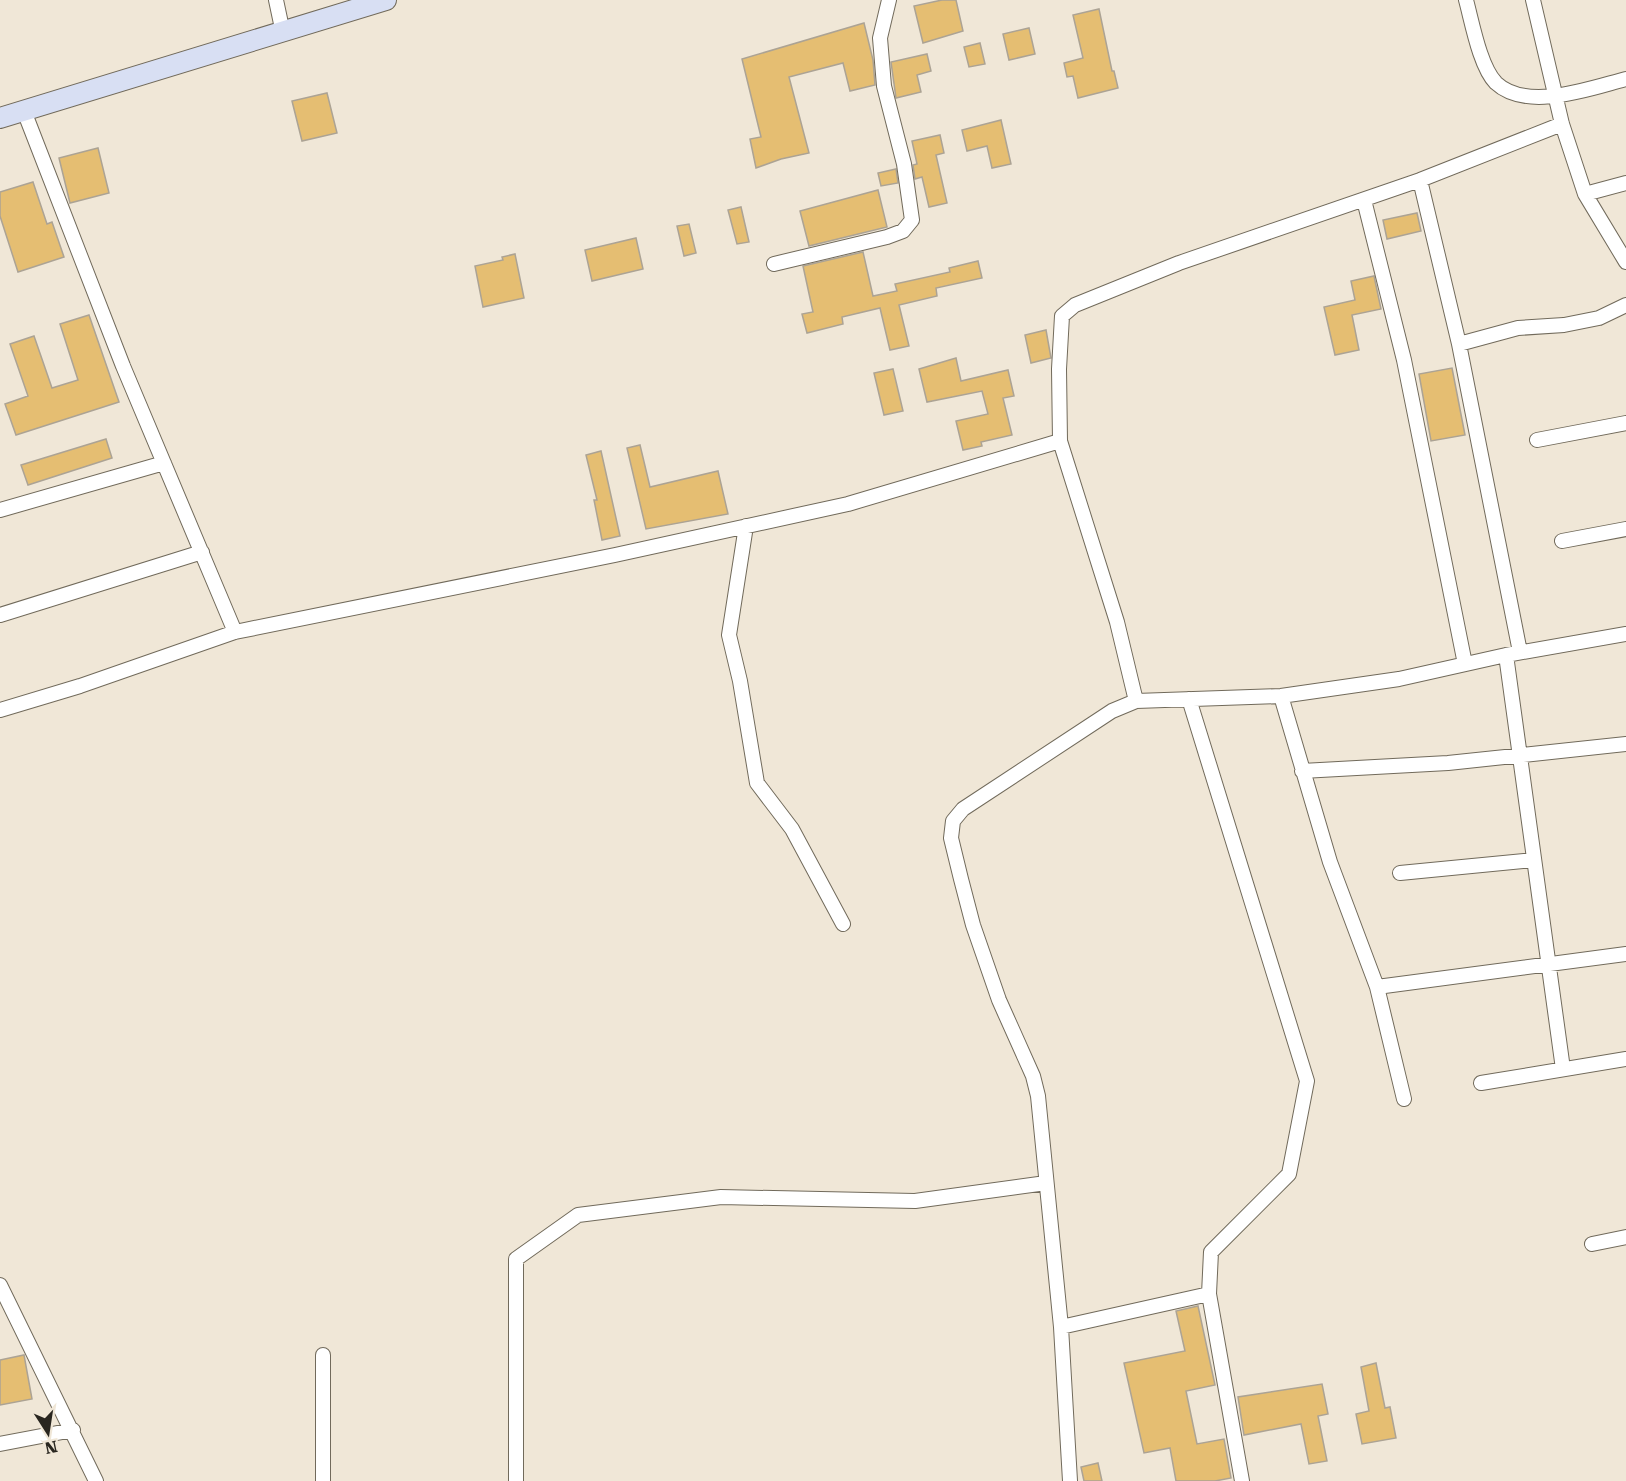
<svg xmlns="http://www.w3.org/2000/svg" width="1626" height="1481" viewBox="0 0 1626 1481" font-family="'Roboto Serif',serif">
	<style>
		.building { fill: #e5be72; stroke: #aca394; stroke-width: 1.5 }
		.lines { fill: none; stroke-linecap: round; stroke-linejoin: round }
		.street-casing { stroke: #716a5b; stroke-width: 16 }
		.secondary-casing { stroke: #716a5b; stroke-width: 22 }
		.street { stroke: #fff; stroke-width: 14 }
		.secondary { stroke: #d8dff3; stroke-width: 20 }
	</style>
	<rect width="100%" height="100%" fill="#f0e7d7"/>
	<path class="building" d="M942,0H956L963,31L923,43L914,6Z
		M1099,9L1112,71H1114L1118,88L1078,98L1073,76L1067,77L1064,63L1083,58L1073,15Z
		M864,23L873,60L875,85L850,91L843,63L789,77L809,153L781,159L756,168L750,139L761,137L742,59Z
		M1029,28L1035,54L1009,60L1003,34Z
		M980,43L985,64L969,67L964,47Z
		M927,54L931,71L917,75L921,92L896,98L891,62Z
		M327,93L337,133L302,141L292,101Z
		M1001,120L1011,164L992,168L987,146L967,151L962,130Z
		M940,135L944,153L936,155L947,203L929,207L922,177L915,179L913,165L917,164L912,141Z
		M98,148L109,193L70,203L59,158Z
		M896,169L898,183L881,186L878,173Z
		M33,182L47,224L52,222L64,257L18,272L0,216V192Z
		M878,190L887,227L809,246L800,211Z
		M741,207L749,242L737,244L728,210Z
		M1417,213L1421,231L1387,239L1383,220Z
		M689,224L696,253L684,256L677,226Z
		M636,238L643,269L592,281L585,250Z
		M863,252L873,296L897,291L895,284L950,272L949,268L978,261L982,278L936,288L937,296L899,305L909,346L890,350L880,308L842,317L843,324L807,333L802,314L813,312L803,266Z
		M515,254L524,298L483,307L475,266L503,260L502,257Z
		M1374,276L1381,309L1352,315L1359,350L1335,355L1324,307L1355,300L1351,281Z
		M89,315L119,402L16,435L5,404L28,396L10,344L34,336L52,388L78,380L60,324Z
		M1046,330L1051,358L1031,363L1025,335Z
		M956,358L961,381L1008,370L1014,396L1003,398L1012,435L981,442L982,446L963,450L956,421L988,414L982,391L927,402L919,369Z
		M1452,368L1465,435L1431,441L1419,374Z
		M893,369L903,411L884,415L874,373Z
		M106,439L112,458L28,485L21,465Z
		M640,445L650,487L718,471L728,514L646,529L627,448Z
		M601,451L620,536L602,540L594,500H597L586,455Z
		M1198,1306L1215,1385L1186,1391L1197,1444L1224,1439L1231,1478L1215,1481H1176L1170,1448L1144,1453L1124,1363L1185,1351L1176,1311Z
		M24,1355L32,1399L0,1405V1360Z
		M1376,1363L1385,1408L1390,1407L1396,1438L1362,1444L1356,1414L1369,1411L1361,1367Z
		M1322,1384L1328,1414L1318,1416L1327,1461L1309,1464L1301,1424L1244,1435L1238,1397Z
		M1098,1463L1102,1481H1084L1081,1467Z"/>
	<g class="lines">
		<g class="street-casing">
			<path id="street" d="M276,0L283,33
				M1466,0C1472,22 1480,67 1496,83C1527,112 1591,88 1626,79
				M1533,0L1562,124L1585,194L1626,262
				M24,111L123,366L235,632
				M1420,180L1459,344L1520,652
				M1585,194L1626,183
				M1364,200L1404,360L1465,664
				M774,264L887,237L903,231L912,220L904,164L884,86L880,38L889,0
				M1459,344L1518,328L1564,325L1599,318L1626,305
				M1537,440L1626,423
				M0,510L164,463
				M746,526L729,635L740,681L757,783L792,829L843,924
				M1562,541L1626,529
				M0,615L202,552
				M1506,655L1563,1069
				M1281,696L1330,862L1377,987L1404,1099
				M1189,699L1307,1081L1289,1174L1211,1252L1209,1294
				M1136,701L1117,622L1060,441L1059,369L1062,316L1075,305L1179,263L1420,180L1562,124
				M0,710L80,686L235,632L615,555L848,504L1060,441
				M1302,771L1448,763L1626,744
				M1400,873L1534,860
				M1377,987L1626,954
				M1481,1083L1626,1059
				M1592,1244L1626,1237
				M0,1285L96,1481
				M1061,1327L1070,1481
				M0,1444L73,1430
				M323,1481V1355
				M516,1481V1259L578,1215L721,1197L915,1201L1046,1183
				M1242,1481L1209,1294L1061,1327L1038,1096L1033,1076L999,1000L973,925L961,879L951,838L953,821L963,809L1112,711L1136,701L1281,696L1399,679L1506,655L1626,634"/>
		</g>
		<g class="secondary-casing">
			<path id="secondary" d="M0,118L386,0"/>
		</g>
		<use href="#street" class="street"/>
		<use href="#secondary" class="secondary"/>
	</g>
	<g transform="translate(48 1433) rotate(168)" stroke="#f0e7d7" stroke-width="4.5" paint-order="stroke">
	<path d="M0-4.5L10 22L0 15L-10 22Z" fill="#29261f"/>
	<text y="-9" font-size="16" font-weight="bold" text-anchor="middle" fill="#29261f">N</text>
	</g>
</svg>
